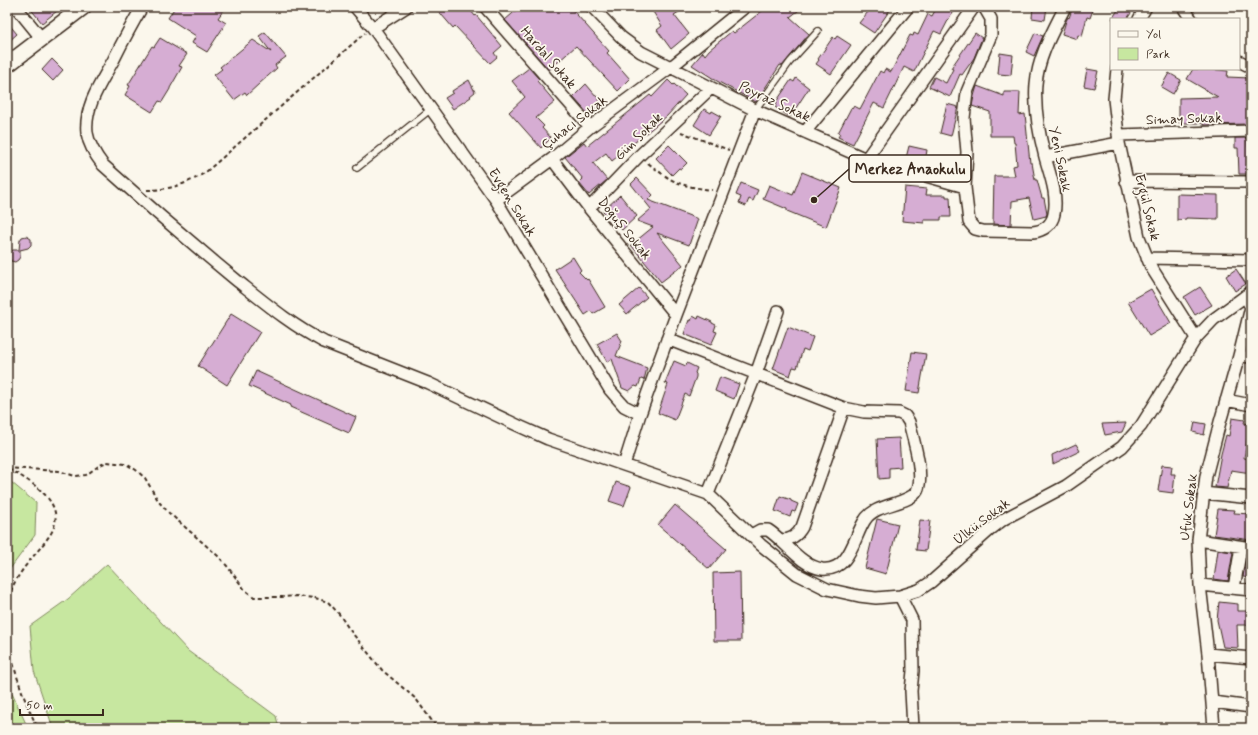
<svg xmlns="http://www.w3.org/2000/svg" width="1258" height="735" viewBox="0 0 1258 735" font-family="Mynerve,sans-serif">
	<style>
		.green { fill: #c7e7a0; stroke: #81885f }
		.building { fill: #d6add3; stroke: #3b2a1e }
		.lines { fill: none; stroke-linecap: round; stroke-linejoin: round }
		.service-casing { stroke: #3b2a1e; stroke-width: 8 }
		.minor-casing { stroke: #3b2a1e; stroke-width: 14 }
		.secondary-casing { stroke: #3b2a1e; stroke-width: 18 }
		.path { stroke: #3b2a1e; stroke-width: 2; stroke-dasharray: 4 3; stroke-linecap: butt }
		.service { stroke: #fbf7ec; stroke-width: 5.5 }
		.minor { stroke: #fbf7ec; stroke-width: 11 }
		.secondary { stroke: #fbf7ec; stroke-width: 15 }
		.labels { text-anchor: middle; stroke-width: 3.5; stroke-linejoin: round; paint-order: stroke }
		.street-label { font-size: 14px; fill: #3b2a1e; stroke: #fbf7ec }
		.leader { fill: none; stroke: #3b2a1e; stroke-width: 1.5 }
		.callout-dot { fill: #3b2a1e; stroke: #fbf7ec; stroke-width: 1.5 }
		.callout { fill: #fbf7ec; stroke: #3b2a1e; stroke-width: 1.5 }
		.callout-label { font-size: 15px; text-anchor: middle; font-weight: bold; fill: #3b2a1e }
	</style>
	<rect width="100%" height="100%" fill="#fbf7ec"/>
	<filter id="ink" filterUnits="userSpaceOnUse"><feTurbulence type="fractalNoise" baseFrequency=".025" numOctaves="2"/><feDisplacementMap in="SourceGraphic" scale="8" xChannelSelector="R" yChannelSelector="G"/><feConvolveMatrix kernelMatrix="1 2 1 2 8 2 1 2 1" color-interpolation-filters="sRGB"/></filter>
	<g filter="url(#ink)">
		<path class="green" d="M7,482H11L36,503L35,535L7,573Z
			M107,564L188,651L276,716L279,728H53L34,671L30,626L68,599Z
			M7,678L9,687L28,728H7Z"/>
		<path class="building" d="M29,7H62L42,23Z
			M175,7H217L223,11L218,18L226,23L207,52L192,43L196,36L168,18Z
			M435,7H468L475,16L476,15L502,46L494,53L497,57L490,63L455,26L453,28Z
			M520,7H570L609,51L607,53L630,79L618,91L576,46L549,70L505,20Z
			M650,7H687L674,15L689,34L671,49L657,30L662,26Z
			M767,7H803L790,17L809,34L782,66L780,65L756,102L717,81L692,65L703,52L705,55L709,50L732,31L734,33Z
			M872,7H892L874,33L859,23Z
			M937,7H955L941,34L934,31L914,72L904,67L884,108L874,103L853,144L838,137L840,134L838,133L851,108L852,109L854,106L860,109L880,71L883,73L885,69L891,72L910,35L913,36L914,33L918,35L928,14L932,16Z
			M1033,7H1047L1045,20L1032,18Z
			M1073,7H1094L1090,18L1087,17L1082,36L1078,35L1077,39L1062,34L1066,21L1068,17L1069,18Z
			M1120,7H1135L1127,19H1112Z
			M7,22L17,34L7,43Z
			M265,32L286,57L275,65L277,68L259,84L247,95L245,92L234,100L214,75L222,69L220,67L253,40L271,52L259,36Z
			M975,33L982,38L974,58L962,75L960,74L950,97L929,87L934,77L946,83L953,69L951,68Z
			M1035,33L1043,36L1034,56L1026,52Z
			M837,36L851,45L831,74L816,64L819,60L818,59L833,37L835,39Z
			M160,38L187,54L179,66L182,67L170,88V89L162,102L159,101L152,112L125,95L130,86L128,85L152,46L154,47Z
			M1000,53L1013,55L1011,75L998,74Z
			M52,59L63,70L53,81L42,70Z
			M529,68L539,79L537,81L555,102L536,118L544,126L542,128L551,138L541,148L509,112L525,97L512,81Z
			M1087,69L1098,71L1094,88L1084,86Z
			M1193,69H1208L1228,71L1227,77L1250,78L1249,124L1203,125V123H1179V98L1218,97L1187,79Z
			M1169,73L1181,80L1173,94L1161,87Z
			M796,78L809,88L790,117L775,107L777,103L776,102L791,80L794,82Z
			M469,80L475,92L470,96L471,97L453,109L445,98L453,93L452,91Z
			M668,80L673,85L674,84L686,95L667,116L612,161L606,153L593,163L607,180L589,195L579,183L583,179L565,157L584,142L587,146L650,95L652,97Z
			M586,84L602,103L589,115L573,97Z
			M977,86L1004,96V92H1020L1019,115L1025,114L1030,163H1032L1035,180H1037L1042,198H1044L1047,214L1046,216L1034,219L1029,198L1012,201L1011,225L993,224L994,176H1015L1013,166L1017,165L1015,143H1014L1013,136H990V112L972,106L974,96Z
			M947,104L958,107L951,136L940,133Z
			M704,109L711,113L712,111L721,116L709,135L694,125Z
			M1235,138H1247L1248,147H1251V174H1239L1238,148H1235Z
			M669,145L687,163L681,169L679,168L672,175L656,158Z
			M909,146L927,150L925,162L906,158Z
			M802,172L841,188L826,227L787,211V209L763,199L769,185L793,195Z
			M637,178L653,195L648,200L698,219L689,245L657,233L683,265L661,282L631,245L653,227L637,221L651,209L631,184Z
			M741,183L758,190L753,201L749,199L746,206L739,203L741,197L736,195Z
			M905,187L927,189L926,195H946V197H950L951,217H941V220H924V223L902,221Z
			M1177,194L1218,195V219L1186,218V219L1177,220Z
			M620,195L637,216L622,230L603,211Z
			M26,236L31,239V245L28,248L20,250V257L18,260L15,262L11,261L9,258L10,252L13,250H19L20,240L22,237Z
			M573,257L581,270L579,272L587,280L588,279L605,307L593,314L591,311L585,315L555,269Z
			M1236,269L1246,284L1235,291L1226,276Z
			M1200,287L1212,305L1195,315L1184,297Z
			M639,288L647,297L627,314L619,305Z
			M1151,289L1171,323L1149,336L1128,302Z
			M231,314L260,332L227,385L198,366Z
			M693,316L698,319L699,316L712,322V323L716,325L714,331L717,332L711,345L684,334L689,320L691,321Z
			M788,327L813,337L808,351L803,349L797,368L793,367L790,376L773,369Z
			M617,333L622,341L616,356L647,368L644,380L641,379L638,387L635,386L629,391L622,388L612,359L607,362L597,344Z
			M912,352L926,354L919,393L906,391Z
			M674,361L686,366L687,363L697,368L695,373L696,374V377L689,396L685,394L675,420L658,413L668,384L665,383Z
			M256,371L356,417L349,433L290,407L291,405L249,386Z
			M720,377L739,384L734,399L715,391Z
			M1232,418L1245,420L1244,423L1250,424L1244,458L1251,459V473L1231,470L1227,488L1215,487L1221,454L1226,435L1229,436Z
			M1195,422L1206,424L1204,435L1193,432Z
			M1126,423L1122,432L1105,435L1102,424Z
			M899,438L901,467L889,468V478L879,479L877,439Z
			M1076,444L1080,451L1053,464L1052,455Z
			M1162,465L1172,466L1171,474H1175L1173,493L1158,491Z
			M616,482L631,487L624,506L609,501Z
			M780,496L791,500V501L798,504L795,512L792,511L790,517L775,511Z
			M675,505L726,549L709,569L658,525Z
			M1218,509L1235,510L1234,513L1251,514V540L1214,535Z
			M877,519L898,524L886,574L865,568Z
			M920,520L930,521L926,551L916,550Z
			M1218,550L1233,552L1228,581L1214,579Z
			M1246,560H1251V578L1243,577Z
			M740,572L741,641H714L713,573Z
			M1219,602L1238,604V611H1251V625H1237L1238,648L1223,647L1217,620Z"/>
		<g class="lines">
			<g class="service-casing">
				<path id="service" d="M755,110L790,62L818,31
					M357,168L431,109"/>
			</g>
			<g class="minor-casing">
				<path id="minor" d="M16,7L42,39
					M142,7C132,24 123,41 114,59C102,81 84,106 87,133C89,145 96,156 103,165C146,204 190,242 235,279C264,302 291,325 324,342L428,383L519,426L548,439L708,494L761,545L797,574L827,589L859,596L876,598L900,596L919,590L931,582L991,529L1004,519L1066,486L1122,447L1141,426L1196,338L1214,319L1251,292
					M355,7L373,28L431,109L496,200L610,390L624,406L640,414
					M485,7L590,127
					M592,7L622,38L641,52L755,110L866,159L965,187
					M984,7L991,19V35L967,92L964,118L967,152L965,187L969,222L975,229L983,231L1033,232C1043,231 1052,225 1054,214C1058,195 1050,175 1045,157C1039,134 1034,108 1036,84C1038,57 1053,31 1065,7
					M1183,7L1191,19
					M1139,19L1146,7
					M373,28L406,7
					M1239,61L1251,67
					M1117,69L1114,99L1119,143L1139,237L1151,267L1196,338
					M805,132L908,7
					M1118,135L1251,131
					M1045,157L1119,143
					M552,159L589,208L676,315
					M866,159L974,7
					M1126,181L1251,182
					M496,200L552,159L590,127L671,67L745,7
					M589,208L640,155L711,88
					M1147,258L1251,260
					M667,339L844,408L864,412L899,413L905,416L909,422C913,439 925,475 917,491C909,505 875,503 865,520C854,536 850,572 822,569C801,566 785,541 768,530H760L751,535
					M1239,356L1251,357
					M1226,400L1251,405
					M624,465L640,414L676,315L755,110
					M1203,493L1251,498
					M708,494L756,374L778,311
					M781,540C791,540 797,536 802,527L844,408
					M1198,540L1251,548
					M1200,585L1251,590
					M1234,588L1241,547
					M900,596L912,620L913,671L911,691L913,728
					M1208,654L1251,658
					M1213,702L1251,707
					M1214,728L1208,654L1200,585L1198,540L1206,476L1220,422L1239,356L1251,307L1245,296"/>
			</g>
			<g class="secondary-casing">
				<path id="secondary" d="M7,65L83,7"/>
			</g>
			<path class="path" d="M681,132L729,150
				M648,163C673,183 680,186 712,190
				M147,190C169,190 188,184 206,172L365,33
				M7,468L59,471L75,476L86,475L100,465L107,462L126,464L136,470L145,478L159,502L169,513L218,556L227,566L245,590L254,597H282L296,596L315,598L328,602L339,614L349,629L382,670L416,699L437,728
				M7,605C9,597 11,589 15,582C24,565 39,551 50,535C70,504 31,481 8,469
				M7,636C13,667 23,700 38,728"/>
			<use href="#service" class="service"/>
			<use href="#minor" class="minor"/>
			<use href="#secondary" class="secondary"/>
		</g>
	</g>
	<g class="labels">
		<g class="street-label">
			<text transform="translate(549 57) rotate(49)" y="5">Hardal Sokak</text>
			<text transform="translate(775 101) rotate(25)" y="5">Poyraz Sokak</text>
			<text transform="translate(1184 118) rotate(-2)" y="5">Simay Sokak</text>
			<text transform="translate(574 122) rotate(-38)" y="5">Çuhacı Sokak</text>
			<text transform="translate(638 136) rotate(-45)" y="5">Gün Sokak</text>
			<text transform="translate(1061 159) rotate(78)" y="5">Yeni Sokak</text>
			<text transform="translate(513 202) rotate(58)" y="5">Evgen Sokak</text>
			<text transform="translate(1148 207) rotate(76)" y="5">Ergül Sokak</text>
			<text transform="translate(625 228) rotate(51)" y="5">Doğuş Sokak</text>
			<text transform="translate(1188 507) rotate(-83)" y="5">Ufuk Sokak</text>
			<text transform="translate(981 521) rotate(-37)" y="5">Ülkü Sokak</text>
		</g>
	</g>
	<path class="leader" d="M814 200L849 169"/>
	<circle class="callout-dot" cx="814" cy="200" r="4"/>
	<rect class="callout" x="849" y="155" width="122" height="27" rx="4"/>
	<g class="callout-label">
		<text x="910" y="174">Merkez Anaokulu</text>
	</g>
	<rect width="1258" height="735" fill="none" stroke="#fbf7ec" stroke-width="24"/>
	<rect x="12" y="12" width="1234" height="711" fill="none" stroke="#3b2a1e" stroke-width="1.5" filter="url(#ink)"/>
	<rect x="1110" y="18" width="130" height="52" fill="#fbf7ec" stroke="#aea59a"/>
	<rect x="1118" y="31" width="20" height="6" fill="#fbf7ec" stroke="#aea59a"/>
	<text x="1146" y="38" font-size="12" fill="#3b2a1e">Yol</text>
	<rect x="1118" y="48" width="20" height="12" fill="#c7e7a0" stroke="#aea59a"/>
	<text x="1146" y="58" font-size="12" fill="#3b2a1e">Park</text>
	<path d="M20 709v6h83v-6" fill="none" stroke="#3b2a1e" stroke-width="2"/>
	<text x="26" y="709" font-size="12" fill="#3b2a1e" stroke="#fbf7ec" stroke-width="3" paint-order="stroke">50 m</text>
</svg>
